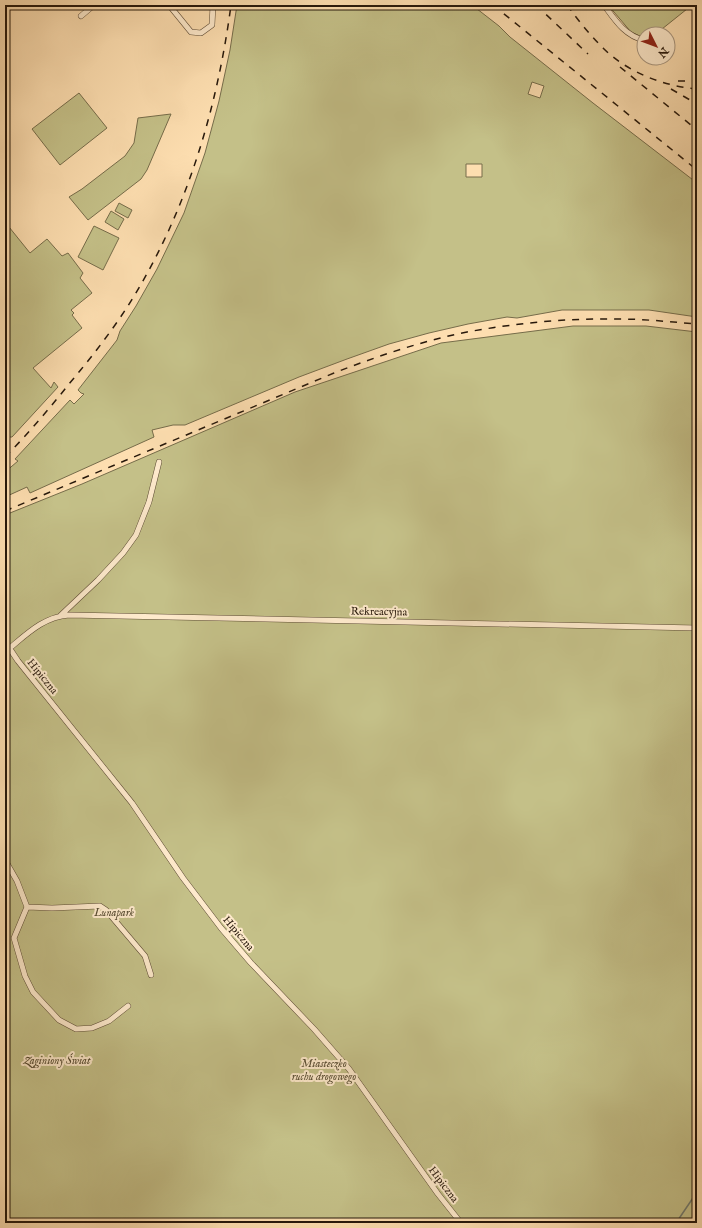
<svg xmlns="http://www.w3.org/2000/svg" width="702" height="1228" viewBox="0 0 702 1228" font-family="'IM FELL English',serif">
	<style>
		.green { fill: #c4c088; stroke: #766c4a; fill-rule: evenodd }
		.lines { fill: none; stroke-linecap: round; stroke-linejoin: round }
		.stream { stroke: #707a6f; stroke-width: 1.5 }
		.minor-casing { stroke: #5c4a34; stroke-width: 6 }
		.minor { stroke: #feeacc; stroke-width: 5 }
		.rail { stroke: #27180b; stroke-width: 1.5; stroke-dasharray: 7 7; stroke-linecap: butt }
		.labels { text-anchor: middle; stroke-width: 4; stroke-linejoin: round; paint-order: stroke }
		.street-label { font-size: 11px; fill: #27180b; stroke: #feeacc }
		.park-label { font-size: 11px; font-style: italic; fill: #564a30; stroke: #feeacc }
	</style>
	<rect width="100%" height="100%" fill="#fddeb0"/>
	<filter id="stains"><feTurbulence type="fractalNoise" baseFrequency=".005" numOctaves="4"/><feColorMatrix values="0 0 0 0 .2 0 0 0 0 .09 0 0 0 0 .02 0 0 0 .5 -.17"/></filter>
	<radialGradient id="worn" r=".72"><stop offset=".6" stop-color="#630" stop-opacity="0"/><stop offset="1" stop-color="#630" stop-opacity=".3"/></radialGradient>
	<path class="green" d="M237,5H472L499,26L510,37L593,103L697,183V317L649,310H562L517,318L507,317L468,324L429,333L389,344L347,359L299,377L185,425H173L152,430L154,437L30,493L27,487L5,497V472L18,461L15,459L70,400L74,404L84,394L81,393L78,390L117,340L120,331L136,306L157,269L184,213L205,153L219,101L230,50ZM532,82L544,86L540,98L528,94ZM466,164H482V177H466Z
		M608,5H692L657,33V34H644V38L631,32Z
		M79,93L107,128L60,165L32,129Z
		M171,114L147,170L141,179L88,220L69,197L82,189L125,156L134,143L138,118Z
		M119,203L132,210L128,218L115,211Z
		M111,211L124,219L118,230L105,222Z
		M5,222L30,253L47,239L62,256L68,253L83,273L80,278L92,293L71,310L74,313L72,315L82,328L33,368L51,388L54,382L58,387L12,437H9L5,440Z
		M94,226L119,238L103,270L78,257Z
		M573,326H646L697,332V1223H5V515L82,484L295,392L441,343Z"/>
	<g class="lines">
		<path class="stream" d="M676,1223L697,1192"/>
		<g class="minor-casing">
			<path id="minor" d="M169,5L191,32L201,33L212,25L213,5
				M604,5C615,20 625,36 644,40
				M81,16L94,5
				M60,616L98,580L123,553L136,535L149,502L159,462
				M10,649L18,661L132,803L183,878L221,928L251,963L314,1029L349,1069L438,1194L461,1223
				M5,652C25,636 42,617 69,615L697,628
				M5,860L17,881L27,907L14,938L25,976L33,992L59,1020L76,1029L92,1028L109,1021L128,1006
				M27,907L52,908L100,906L106,910L145,956L151,975"/>
		</g>
		<use href="#minor" class="minor"/>
		<path class="rail" d="M493,5L697,170
			M536,5L588,54
			M567,5C578,20 589,34 603,48C627,72 663,86 697,89
			M620,67L697,130
			M678,81H697
			M671,89L697,104
			M5,457C28,434 49,409 69,384C95,353 120,321 140,286C190,200 218,103 231,5
			M5,511L334,373C378,356 422,341 467,332C517,323 568,318 618,319C645,319 671,322 697,324"/>
	</g>
	<g class="labels">
		<g class="street-label">
			<text transform="translate(379 611) rotate(1)" y="4">Rekreacyjna</text>
			<text transform="translate(43 676) rotate(51)" y="4">Hipiczna</text>
			<text transform="translate(239 933) rotate(50)" y="4">Hipiczna</text>
			<text transform="translate(444 1184) rotate(53)" y="4">Hipiczna</text>
		</g>
		<g class="park-label">
			<text x="114" y="916">Lunapark</text>
			<text x="57" y="1064">Zaginiony Świat</text>
			<text x="324" y="1067">Miasteczko<tspan x="324" dy="13">ruchu drogowego</tspan></text>
		</g>
	</g>
	<rect width="702" height="1228" fill="none" stroke="#fddeb0" stroke-width="20"/>
	<rect x="6" y="6" width="690" height="1216" fill="none" stroke="#27180b" stroke-width="2"/>
	<rect x="10" y="10" width="682" height="1208" fill="none" stroke="#27180b"/>
	<g transform="translate(656 46) rotate(132)"><circle r="19" fill="#feeacc" stroke="#a8967f"/>
	<path d="M0-3L7 15L0 10L-7 15Z" fill="#8f2418"/>
	<text y="-6" font-size="11" font-weight="bold" text-anchor="middle" fill="#27180b">N</text>
	</g>
	<rect width="100%" height="100%" filter="url(#stains)"/>
	<rect width="100%" height="100%" fill="url(#worn)"/>
</svg>
